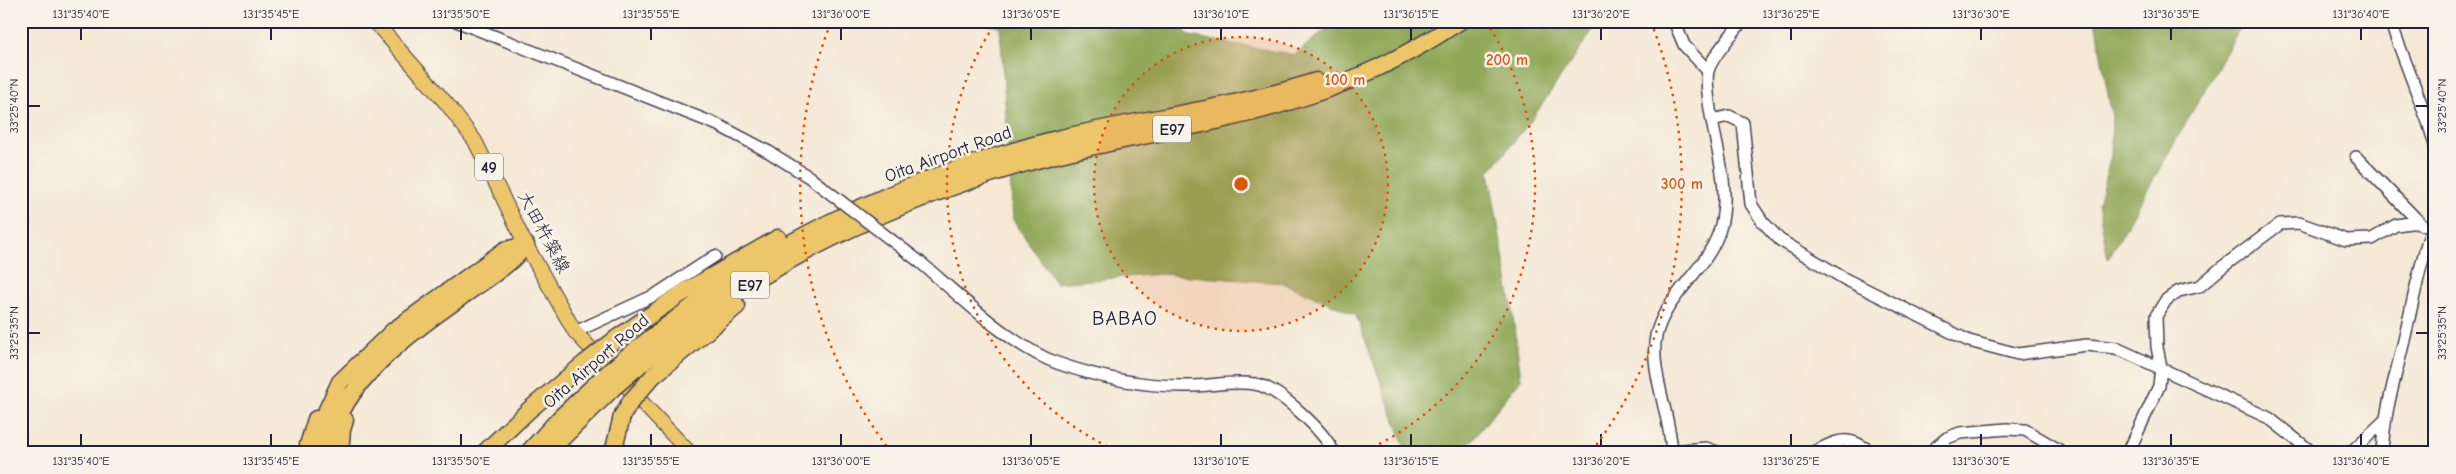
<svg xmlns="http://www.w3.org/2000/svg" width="2456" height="474" viewBox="0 0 2456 474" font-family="'Comic Neue','Klee One',sans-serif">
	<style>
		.forest { fill: #91a95a; stroke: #5a664a }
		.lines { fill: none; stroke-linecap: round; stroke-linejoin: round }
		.minor-casing { stroke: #424052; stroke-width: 14 }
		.major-casing { stroke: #424052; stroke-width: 16 }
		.highway-casing { stroke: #424052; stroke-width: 19 }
		.minor { stroke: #fff; stroke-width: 11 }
		.major { stroke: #ecc669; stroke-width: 14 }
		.highway { stroke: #ecc669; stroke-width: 16 }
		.minor-bridge-casing { stroke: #424052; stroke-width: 14; stroke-linecap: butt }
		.highway-bridge-casing { stroke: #424052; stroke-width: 19; stroke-linecap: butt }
		.minor-bridge { stroke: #fff; stroke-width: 11 }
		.highway-bridge { stroke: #ecc669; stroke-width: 16 }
		.ticks { fill: none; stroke: #22223b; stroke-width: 2 }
		.ring { fill: none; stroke: #de560e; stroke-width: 2.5; stroke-dasharray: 2.5 5 }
		.labels { text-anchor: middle; stroke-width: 5; stroke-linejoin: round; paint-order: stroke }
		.shield { fill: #f7f3e8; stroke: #62616f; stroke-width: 1 }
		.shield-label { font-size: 16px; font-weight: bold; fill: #22223b }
		.street-label { font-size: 18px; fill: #22223b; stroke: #f7f3e8 }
		.quarter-label { font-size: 20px; letter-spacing: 1px; fill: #22223b; stroke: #f7f3e8 }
		.centre { fill: #de560e; stroke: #f7f3e8; stroke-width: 2.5 }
		.ring-label { font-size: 15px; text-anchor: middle; font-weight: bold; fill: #de560e; stroke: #f7f3e8; stroke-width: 5; stroke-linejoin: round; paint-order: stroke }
		.neatline { fill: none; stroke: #22223b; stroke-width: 2 }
		.ticks-label { font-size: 12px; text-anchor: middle; fill: #22223b }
	</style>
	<rect width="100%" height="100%" fill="#f7f3e8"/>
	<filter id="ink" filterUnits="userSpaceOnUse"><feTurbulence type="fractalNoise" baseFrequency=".02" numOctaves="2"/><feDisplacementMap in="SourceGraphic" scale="10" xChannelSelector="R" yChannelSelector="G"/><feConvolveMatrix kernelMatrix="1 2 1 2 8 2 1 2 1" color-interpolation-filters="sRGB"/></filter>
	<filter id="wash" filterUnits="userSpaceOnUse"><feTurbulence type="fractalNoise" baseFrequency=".0096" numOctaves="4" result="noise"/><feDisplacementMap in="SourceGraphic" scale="20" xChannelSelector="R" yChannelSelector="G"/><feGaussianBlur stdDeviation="1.12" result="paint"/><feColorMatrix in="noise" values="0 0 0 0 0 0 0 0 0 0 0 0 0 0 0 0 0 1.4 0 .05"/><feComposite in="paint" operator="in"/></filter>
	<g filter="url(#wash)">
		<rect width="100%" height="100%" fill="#f6e8d5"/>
		<path class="forest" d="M759,21H834L799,33Z
			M969,21H1177L1189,36L1295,55L1335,21H1599L1530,122L1489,172L1512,309L1521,379L1465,449V453H1407L1356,315L1283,283L1161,274L1056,283L1013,220L1000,27Z
			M2095,21H2244L2108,259L2098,204L2111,156L2112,117Z"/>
	</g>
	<g filter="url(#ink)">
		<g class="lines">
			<g class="minor-casing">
				<path id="minor" d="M456,21L718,125L769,152L809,177
					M1674,21L1684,45L1708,71
					M2390,21L2428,122L2435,145
					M1712,120L1729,116L1743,123L1751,204L1762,221L1780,240L1845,279L1969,341L2018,354L2087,345L2116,348L2269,418L2313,453
					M2356,157L2422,225
					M920,262C959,295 1009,345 1057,363C1097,377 1141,386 1183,386C1207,387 1232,380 1255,384C1279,388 1324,431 1334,453
					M575,332L655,295L715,256
					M1672,451L1706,448L1720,453
					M1672,453C1671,418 1649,369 1656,336C1665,294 1711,268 1721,225C1731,183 1714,144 1709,102C1708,93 1706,80 1708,71C1712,56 1733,34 1742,21
					M1811,453C1824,448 1839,437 1853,442C1863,445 1868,452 1878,453
					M1929,453L1947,438L1960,433L2007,429L2025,430L2064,453
					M2128,453L2159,386L2161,367L2157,347L2156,316L2166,300L2179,291L2200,286L2221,268L2280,224L2299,223L2346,240L2372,239L2396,225L2418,222
					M2350,453L2384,421
					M2382,453C2384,411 2396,376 2405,336C2414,297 2421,258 2435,220"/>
			</g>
			<g class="major-casing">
				<path id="major" d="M374,21L447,104L475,141L526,245L575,332L690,453"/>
			</g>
			<g class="highway-casing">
				<path id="highway" d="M617,338L681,294L778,238
					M624,359C668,324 712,290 759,261C851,206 953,165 1057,139C1143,118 1232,109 1316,81
					M634,370C664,347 693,323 725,301C816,238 919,194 1026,163C1112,138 1202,129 1288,102C1350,84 1406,57 1460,21
					M653,376L737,306
					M329,443C345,378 412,332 464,295C486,279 509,266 526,245
					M307,453L308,445L316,419
					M320,453L324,416L340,382L393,331L505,250L526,245
					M340,453L342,430L345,420
					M484,453L529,410L585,363
					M528,453L560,418L603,377
					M547,453L613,388
					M613,453L622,416"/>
			</g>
			<use href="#minor" class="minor"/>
			<use href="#major" class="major"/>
			<use href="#highway" class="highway"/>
			<g class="minor-bridge-casing">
				<path id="minor-bridge" d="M809,177L920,262"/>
			</g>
			<g class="highway-bridge-casing">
				<path id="highway-bridge" d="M585,363L617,338
					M603,377L624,359
					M613,388L634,370
					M622,416L631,401L653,376"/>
			</g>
			<use href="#minor-bridge" class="minor-bridge"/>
			<use href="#highway-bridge" class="highway-bridge"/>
		</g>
	</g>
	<path class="ticks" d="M81,28V40M271,28V40M461,28V40M651,28V40M841,28V40M1031,28V40M1221,28V40M1411,28V40M1601,28V40M1791,28V40M1981,28V40M2171,28V40M2361,28V40M28,106H40M2416,106H2428M28,333H40M2416,333H2428M81,434V446M271,434V446M461,434V446M651,434V446M841,434V446M1031,434V446M1221,434V446M1411,434V446M1601,434V446M1791,434V446M1981,434V446M2171,434V446M2361,434V446"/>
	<circle cx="1241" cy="184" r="147" fill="#de560e" fill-opacity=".12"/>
	<g class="ring">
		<circle cx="1241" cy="184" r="147"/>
		<path d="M1121 453A294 294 0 0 1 996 22M1486 22A294 294 0 0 1 1361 453"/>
		<path d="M891 452A441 441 0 0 1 831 22M1651 22A441 441 0 0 1 1591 452"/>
	</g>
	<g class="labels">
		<g class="shield">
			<rect x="1153" y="115.5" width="38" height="27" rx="4"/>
			<rect x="475" y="153.5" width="28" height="27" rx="4"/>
			<rect x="731" y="271.5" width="38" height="27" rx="4"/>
		</g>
		<g class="shield-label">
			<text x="1172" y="135">E97</text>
			<text x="489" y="173">49</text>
			<text x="750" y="291">E97</text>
		</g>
		<g class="street-label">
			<text transform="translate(948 154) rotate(-20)" y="6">Oita Airport Road</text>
			<text transform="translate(544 232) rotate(62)" y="6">大田杵築線</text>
			<text transform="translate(596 361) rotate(-41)" y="6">Oita Airport Road</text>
		</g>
		<g class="quarter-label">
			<text x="1125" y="325">BABAO</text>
		</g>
	</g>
	<circle cx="1241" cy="184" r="8" class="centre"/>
	<g class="ring-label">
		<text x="1507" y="65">200 m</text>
		<text x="1345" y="85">100 m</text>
		<text x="1682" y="189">300 m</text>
	</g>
	<rect width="2456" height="474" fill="none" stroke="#f7f3e8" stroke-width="55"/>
	<rect x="28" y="28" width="2400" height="418" class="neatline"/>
	<g class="ticks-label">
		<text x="81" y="18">131°35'40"E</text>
		<text x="271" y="18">131°35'45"E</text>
		<text x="461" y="18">131°35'50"E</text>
		<text x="651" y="18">131°35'55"E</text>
		<text x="841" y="18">131°36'00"E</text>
		<text x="1031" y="18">131°36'05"E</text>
		<text x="1221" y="18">131°36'10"E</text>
		<text x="1411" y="18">131°36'15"E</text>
		<text x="1601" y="18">131°36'20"E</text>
		<text x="1791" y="18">131°36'25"E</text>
		<text x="1981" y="18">131°36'30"E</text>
		<text x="2171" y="18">131°36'35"E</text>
		<text x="2361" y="18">131°36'40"E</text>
		<text transform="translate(14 106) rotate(-90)" y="4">33°25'40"N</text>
		<text transform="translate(2442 106) rotate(-90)" y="4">33°25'40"N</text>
		<text transform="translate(14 333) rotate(-90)" y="4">33°25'35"N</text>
		<text transform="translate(2442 333) rotate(-90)" y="4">33°25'35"N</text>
		<text x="81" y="465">131°35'40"E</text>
		<text x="271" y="465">131°35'45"E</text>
		<text x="461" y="465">131°35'50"E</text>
		<text x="651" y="465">131°35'55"E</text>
		<text x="841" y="465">131°36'00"E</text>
		<text x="1031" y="465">131°36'05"E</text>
		<text x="1221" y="465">131°36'10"E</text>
		<text x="1411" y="465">131°36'15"E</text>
		<text x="1601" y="465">131°36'20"E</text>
		<text x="1791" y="465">131°36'25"E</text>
		<text x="1981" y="465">131°36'30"E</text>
		<text x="2171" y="465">131°36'35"E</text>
		<text x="2361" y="465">131°36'40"E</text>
	</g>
</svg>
